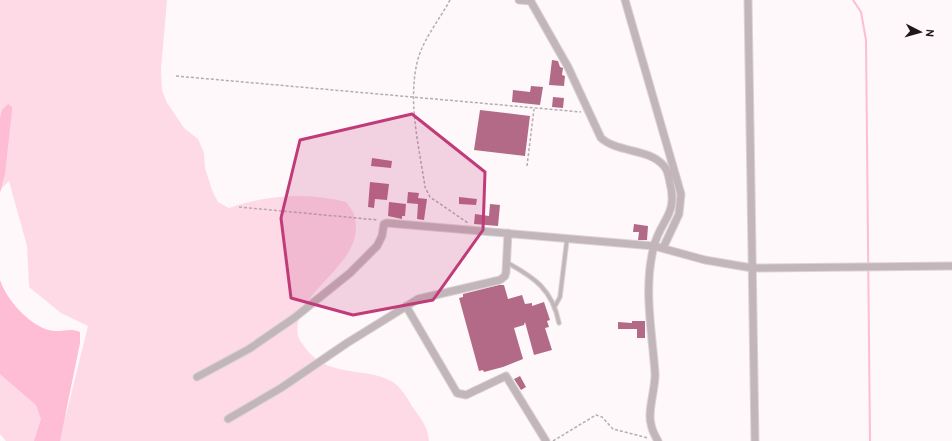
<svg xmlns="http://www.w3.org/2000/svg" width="952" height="441" viewBox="0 0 952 441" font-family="Overpass,sans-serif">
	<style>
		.green { fill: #fddae6 }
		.water { fill: #febdd4 }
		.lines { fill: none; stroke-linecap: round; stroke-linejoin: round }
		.stream { stroke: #febdd4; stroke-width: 2 }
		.building { fill: #b36a87 }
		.lane-casing { stroke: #dad4d6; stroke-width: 5.5 }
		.street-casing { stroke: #dad4d6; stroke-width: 9 }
		.path { stroke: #b5adb0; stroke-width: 1.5; stroke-dasharray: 3 2; stroke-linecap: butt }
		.lane { stroke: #c2b6ba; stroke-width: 3.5 }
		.street { stroke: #c2b6ba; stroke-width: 7 }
		.marked { fill: #c13a7a; fill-opacity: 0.2; stroke: #c13a7a; stroke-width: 3; stroke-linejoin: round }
	</style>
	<rect width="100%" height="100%" fill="#fef8fa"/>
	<path class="green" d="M0,0H167L161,69L162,90L167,103L184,128L198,139L204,153L205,168L212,190L218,202L229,208C267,195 306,192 346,202C349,206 353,211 354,215C369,265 290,290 298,336C299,340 302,343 304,346C326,379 363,366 391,381C401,386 408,400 414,409C422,420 428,428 429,441H6L0,434V342L17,357L66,415L88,326L61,313L29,287L27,246L9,181L0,190Z"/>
	<path class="water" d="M8,104L12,107V111L5,174L0,193V118L2,110Z
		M0,280C7,301 33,330 55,331C65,331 71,328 80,332V343L60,441H34L41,419L36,405L0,374Z"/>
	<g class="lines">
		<path class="stream" d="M853,0L861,12L866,40L870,441"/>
	</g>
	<path class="building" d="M552,60L558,61L560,67L563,68L562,75L565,76L564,86L549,85Z
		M531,86L543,87L540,105L512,102L513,90L530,92Z
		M553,97L564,98L563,108L552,107Z
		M480,110L530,116L525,156L474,150Z
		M372,158L392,161L391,168L371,166Z
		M370,182L389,184L387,200L375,199L374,208L368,207Z
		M408,192L419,193L418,198L427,199L424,220L417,219L418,204L407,203Z
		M459,197L477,199L476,205L459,204Z
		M389,202L406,204L405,216H402V219L388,216Z
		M490,204L500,205L498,226L474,224L475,214L489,216Z
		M634,224L648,226L647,240H638L639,232H633Z
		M499,285H504L508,299L522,295L525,304L532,303V306L544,302L550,320L547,321L549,327L545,328L552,350L534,355L525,322L524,325L514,328L523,359L503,367L484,372L483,370L479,371L459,298L463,297V294Z
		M632,321H645V338H637V329H618V322L632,323Z
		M520,376L526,387L521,390L514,379Z"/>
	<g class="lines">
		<g class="lane-casing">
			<path id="lane" d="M506,262C535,278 552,289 559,323
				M555,306L560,297L567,239"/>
		</g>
		<g class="street-casing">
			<path id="street" d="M519,0L531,1
				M530,0L568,67L601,138C618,153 649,148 664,166C668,170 669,178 670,183C678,215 661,219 654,246C643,288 652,330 655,373C656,387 647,412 651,424C652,430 655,436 658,441
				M625,0L681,194L679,214L663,248
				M748,0L755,441
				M406,306L457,393L466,395L506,376L546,441
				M197,377L249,349L294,318L350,273L377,246L382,236L384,224L387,223L654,246L705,260L752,268L952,266
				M228,419L281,388L347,343L418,299L500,280L505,276L506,272L508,233"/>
		</g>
		<path class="path" d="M450,0C440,19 424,38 418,59C407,100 419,146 425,187L430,197L468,223
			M176,76L581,112
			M527,166L534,109
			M239,207L378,220
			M553,441L596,415L602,417L613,429L648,438"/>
		<use href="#lane" class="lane"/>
		<use href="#street" class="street"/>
	</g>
	<path class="marked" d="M412,114L485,172L483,230L433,300L353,315L291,298L281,218L300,140Z"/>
	<g transform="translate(920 32) rotate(96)" stroke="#fef8fa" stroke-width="3" paint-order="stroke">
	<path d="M0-3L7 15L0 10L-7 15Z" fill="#20161a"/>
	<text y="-6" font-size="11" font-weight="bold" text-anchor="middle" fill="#20161a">N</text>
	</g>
</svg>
